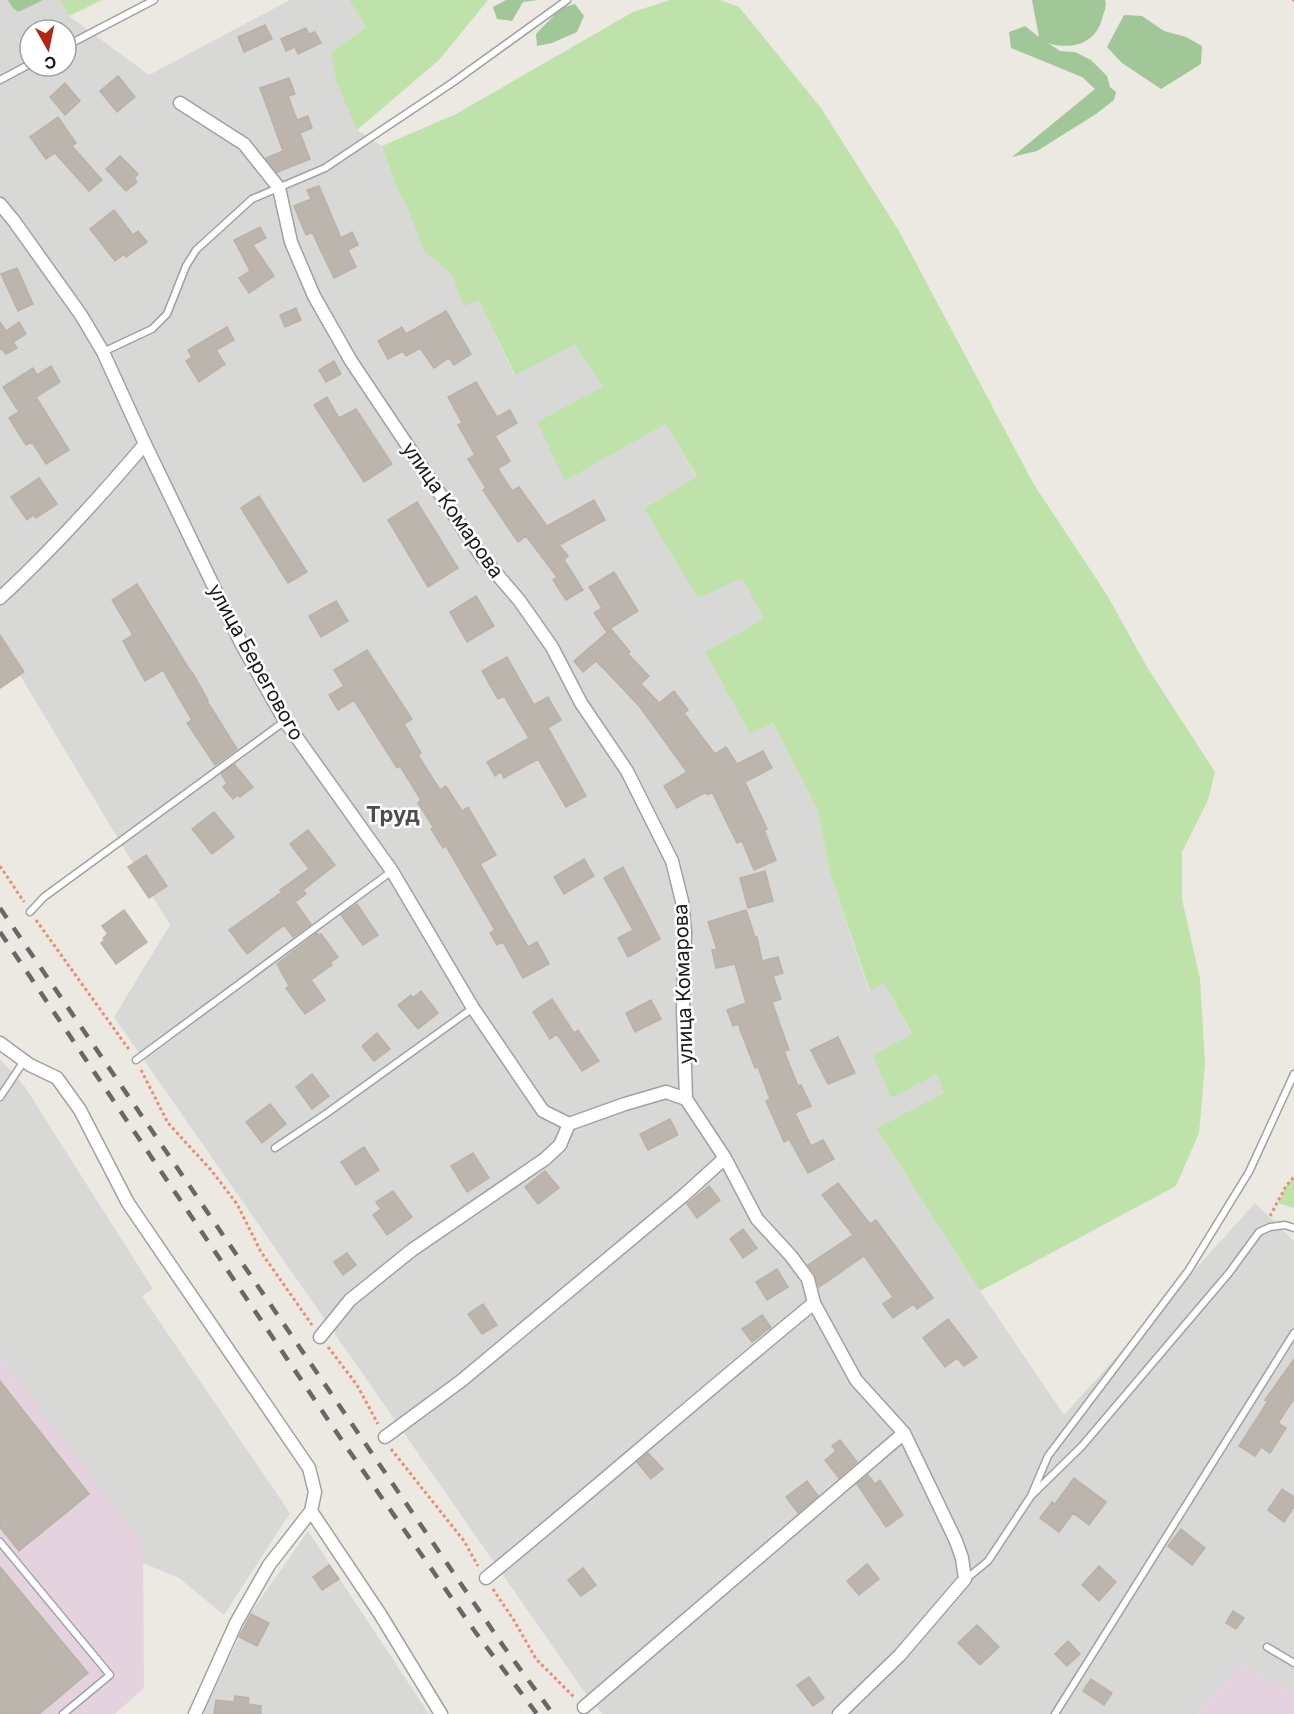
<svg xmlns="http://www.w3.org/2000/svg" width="1294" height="1714" viewBox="0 0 1294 1714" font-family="Inter,sans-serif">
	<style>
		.residential { fill: #d8d8d7; fill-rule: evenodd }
		.industrial { fill: #e4d3df }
		.grass { fill: #bfe2aa }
		.forest { fill: #a1c799 }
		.building { fill: #bbb5ae; stroke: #bbb1a5; stroke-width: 1.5 }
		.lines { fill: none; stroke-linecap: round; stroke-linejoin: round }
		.service-casing { stroke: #a1a1a1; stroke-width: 9 }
		.minor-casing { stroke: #a1a1a1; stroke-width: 15 }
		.path { stroke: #ec8d71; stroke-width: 3; stroke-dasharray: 3 3; stroke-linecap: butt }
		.service { stroke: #fff; stroke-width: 6 }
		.minor { stroke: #fff; stroke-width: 12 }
		.rail { stroke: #686868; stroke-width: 4.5; stroke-dasharray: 12 12; stroke-linecap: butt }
		.labels { text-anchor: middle; stroke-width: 5; stroke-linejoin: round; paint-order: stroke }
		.street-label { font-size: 20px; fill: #1a1a1a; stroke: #fff }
		.quarter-label { font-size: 22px; font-weight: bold; fill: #4d4d4d; stroke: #fff }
	</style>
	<rect width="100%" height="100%" fill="#ebe9e1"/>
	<path class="residential" d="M0,0H60L69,16L149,75L290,0H349L366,27L331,53L357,130L382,146L396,187L408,209L423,250L452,275L464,305L479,299L514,375L576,345L603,388L565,481L666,424L697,478L645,507L742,578L765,620L705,652L750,734L772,722L817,809L830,873L869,991L884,981L912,1035L890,1097L937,1073L944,1093L876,1128L980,1291L1064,1415L1255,1203L1294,1241V1693L1239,1663L1197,1714H603L590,1700L114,1017L170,925L0,642ZM30,30H66V66H30Z
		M0,1059L25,1087L153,1289L142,1296L290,1513L224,1615L179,1578L143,1563L142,1544L0,1356Z
		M308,1531L429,1714H203L250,1614Z"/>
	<path class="industrial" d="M0,1356L143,1544L144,1688L115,1714H0Z
		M1239,1663L1294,1693V1714H1197Z"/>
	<path class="grass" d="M60,0H102L69,16Z
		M349,0H488L439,60L357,130L337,83L331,53L366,27Z
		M670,0H720L739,7L821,108L899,231L1033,483L1107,595L1147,667L1215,772L1208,800L1182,852V899L1200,979L1205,1063L1199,1133L1176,1186L980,1291L876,1128L944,1093L937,1074L891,1098L873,1055L912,1034L884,982L870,991L830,873L817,809L773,723L750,734L705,652L764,619L742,578L698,598L644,508L697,477L666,424L565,481L537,422L603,387L575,345L515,375L479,300L464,306L452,275L423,250L408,209L396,187L382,146L456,114L633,12Z
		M1294,1177V1208L1278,1203L1286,1186Z"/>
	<path class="forest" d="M8,0H43L18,12L12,7Z
		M506,0H538L523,2L512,21L497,19L493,7Z
		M1032,0H1105C1107,7 1104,12 1102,19C1095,45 1070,50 1048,43L1060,51L1075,52L1091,60L1107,76L1110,87L1116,92L1114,100L1096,114L1037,151L1012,157L1095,89L1082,77L1011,48L1009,32L1025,26L1039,37Z
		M575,4L584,16L577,32L552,43L537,46L536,34L561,8Z
		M1124,15L1142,16L1164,31L1186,37L1202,46L1201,64L1161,89L1122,63L1107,47Z"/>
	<path class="building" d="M265,25L272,39L244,52L238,37Z
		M306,28L309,34L315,32L321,43L298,54L295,47L286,51L281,39Z
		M118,76L135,97L117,112L100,91Z
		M289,78L295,94L288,96L297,120L308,116L312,128L300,133L310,159L277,172L266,158L283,151L260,88Z
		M65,83L80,101L65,115L50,97Z
		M58,117L76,143L72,146L102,180L89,191L55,153L46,159L30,137Z
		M120,156L138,174L134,178L137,182L126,191L106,169Z
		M319,186L341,238L352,232L358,245L348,250L356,267L334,278L312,232L306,235L294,206L311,199L307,190Z
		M114,210L133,235L138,231L147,242L126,257L124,254L115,261L90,229Z
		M260,227L266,238L253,245L274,276L249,293L239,278L250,271L234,240Z
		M17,268L33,304L18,311L1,274Z
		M296,308L301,320L285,327L280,315Z
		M446,311L471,354L454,365L449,358L434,368L420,348L406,356L403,351L388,359L378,341L402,327L406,334Z
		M0,322L6,331L19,322L26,334L13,342L17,348L6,354L2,349L0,350Z
		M227,327L234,340L216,350L225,364L199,382L186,361L192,357L188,350Z
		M334,361L341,374L326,382L319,370Z
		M51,366L60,382L36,397L69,450L46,464L32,442L26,445L9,418L19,412L3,387L33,368L37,375Z
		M476,382L497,417L510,410L517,423L495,436L510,461L498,469L512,491L519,487L547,526L594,500L605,520L559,545L568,556L564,560L583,590L566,600L553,580L557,577L526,536L518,542L483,490L486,488L468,459L475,455L458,425L462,423L448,397Z
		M327,397L339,418L356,409L392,464L364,482L314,405Z
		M39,478L57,504L36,518L33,515L27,520L11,497Z
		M259,496L307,572L288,583L241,508Z
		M417,502L458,568L428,587L388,520Z
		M614,572L638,611L606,631L594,613L602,608L589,587Z
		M137,584L191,672H192L208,700L207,701L237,749L215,765L187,723L192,720L163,670L145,681L123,641L133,635L112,600Z
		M476,596L494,626L467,642L450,612Z
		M336,601L348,621L321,637L309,616Z
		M611,629L630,652L628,654L649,676L641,684L659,703L674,691L688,710L684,713L715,754L726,747L737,764L763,751L772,768L745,782L767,829L764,830L776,860L754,870L742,841L737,843L712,792L708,795L706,792L677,808L664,786L687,772L640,707L607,672L596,661L583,672L574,661Z
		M0,635L24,672L0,688Z
		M367,650L412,719L404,724L421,753L418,755L440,790L446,786L462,811L468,807L496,855L480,864L528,947L537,942L549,964L523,978L503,942L497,945L490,933L495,930L446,846L443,848L431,829L434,828L418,803L421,800L400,766L397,768L354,700L338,710L329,695L344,686L334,670Z
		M507,657L534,705L548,697L561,720L548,728L586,796L566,807L538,759L504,778L501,772L495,776L487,762L529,738L504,696L498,699L482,671Z
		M234,764L253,787L240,797L238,795L233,799L223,787L227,783L221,774Z
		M214,812L234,837L212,854L192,829Z
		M308,830L335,865L303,890L306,894L295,902L311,924L293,937L284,925L247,954L229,930L282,892L280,890L309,869L290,844Z
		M146,855L167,886L149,898L128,867Z
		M584,859L594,876L564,894L554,877Z
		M623,867L660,939L628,957L618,938L633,930L604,878Z
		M765,871L773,901L748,908L740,878Z
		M357,904L378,935L363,945L341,915Z
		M124,910L147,942L116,964L101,943L105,940L103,938L108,934L102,926Z
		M746,910L755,937H757L762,961L778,957L783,973L773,976L781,999L772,1002L789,1050L784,1051L798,1086L801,1085L811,1106L795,1113L811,1146L823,1140L834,1159L808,1173L789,1139L784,1142L766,1101L770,1099L758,1067L755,1068L738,1024L733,1026L727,1010L746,1003L735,964L716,968L712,950L717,949L708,922Z
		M317,933L319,936L321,934L338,957L330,963L332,965L311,980L325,1000L305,1014L286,988L289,986L277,964Z
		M421,991L438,1013L418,1029L398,1005L411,995L413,998Z
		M552,999L574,1033L578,1030L599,1061L582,1071L557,1034L550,1039L533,1012Z
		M651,1000L661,1019L635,1032L626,1013Z
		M377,1033L390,1049L374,1061L362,1046Z
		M838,1037L855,1073L828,1084L811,1050Z
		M312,1074L329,1096L312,1109L296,1087Z
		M270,1104L286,1124L262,1143L246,1122Z
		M670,1119L678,1135L648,1150L640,1134Z
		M364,1147L379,1170L356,1185L341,1162Z
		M473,1153L489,1178L467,1192L451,1166Z
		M545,1171L559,1188L538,1204L525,1187Z
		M838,1183L870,1224L876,1220L933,1298L917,1309L914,1304L893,1318L883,1304L893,1297L864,1256L819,1287L815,1274L808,1265L853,1235L822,1195Z
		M709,1186L720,1200L697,1218L687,1204Z
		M393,1191L412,1217L387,1235L373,1215L381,1209L376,1202Z
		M743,1229L757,1248L743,1258L730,1239Z
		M347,1253L356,1265L343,1275L334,1262Z
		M777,1269L788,1287L767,1300L756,1282Z
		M483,1304L497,1325L482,1334L468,1314Z
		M762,1315L771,1327L752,1342L742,1329Z
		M948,1319L977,1357L964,1366L957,1358L945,1367L923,1338Z
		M1294,1359V1399L1278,1423L1286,1428L1270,1453L1261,1447L1255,1456L1239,1446L1268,1401L1265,1400Z
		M0,1381L89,1494L19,1551L0,1527Z
		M840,1440L857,1462L839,1478L825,1460L836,1451L832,1446Z
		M648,1453L663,1469L651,1479L637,1462Z
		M868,1475L875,1484L880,1480L903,1515L886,1527L857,1484Z
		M1074,1478L1106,1502L1089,1525L1073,1513L1059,1532L1040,1518L1052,1502L1055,1504Z
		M807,1481L818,1496L798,1513L786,1497Z
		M1282,1489L1294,1497V1507L1284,1522L1268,1510Z
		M1181,1529L1205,1548L1192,1565L1168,1546Z
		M867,1564L879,1579L859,1595L847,1581Z
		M329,1565L339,1579L322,1590L313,1577Z
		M1099,1566L1116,1582L1099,1601L1082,1585Z
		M0,1567L88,1673L39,1714H0Z
		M583,1568L596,1585L581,1596L568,1580Z
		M1233,1611L1244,1618L1236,1629L1226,1623Z
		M251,1614L269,1623L257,1646L239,1637Z
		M977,1625L999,1647L980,1665L958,1643Z
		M1068,1641L1080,1654L1067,1666L1055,1654Z
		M809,1677L824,1698L813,1706L797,1685Z
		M1091,1679L1112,1693L1104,1705L1083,1691Z
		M235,1696L249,1698L248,1704L261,1706V1714H214L216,1700L234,1702Z"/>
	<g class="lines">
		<g class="service-casing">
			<path id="service" d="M66,46L154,0
				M0,80L30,64
				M103,352L152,329L167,314L186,266L196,250L252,199L325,168L452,83L567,0
				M30,912L44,897L285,721
				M136,1060L392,871
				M0,1097L24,1061
				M275,1148L327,1113L473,1008
				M1033,1494L1082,1446L1229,1273L1259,1232L1270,1227L1285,1225L1294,1228
				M0,1542L110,1675L63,1714
				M966,1579L988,1561L1031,1496L1048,1456L1188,1271L1249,1172L1294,1074
				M1267,1647L1294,1663
				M1055,1714L1294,1333"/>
		</g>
		<g class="minor-casing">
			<path id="minor" d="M180,103L244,144L279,188L291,242L314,296L351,361L482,557L519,600L552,647L581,703L627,771L672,861L682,901L685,932L683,1008L686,1099L725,1158L757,1219L791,1256L808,1279L814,1303L856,1380L904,1433L956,1541L962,1558L965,1579L900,1655L839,1714
				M0,204L14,221L81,315L103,352L145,444L242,645L285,721L392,871L473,1008L543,1111L569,1124
				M0,598C52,550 99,498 145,444
				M0,1043L30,1065L57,1078L80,1110L128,1203L309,1468L315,1492L311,1511L380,1614L441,1714
				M320,1337L350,1300L412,1250L545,1159L560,1145L569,1124L625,1104L666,1092L686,1099
				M385,1437L461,1381L683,1196L725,1158
				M486,1578C596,1488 704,1393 814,1303
				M584,1707L904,1433
				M195,1714L236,1623L269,1565L311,1511"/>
		</g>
		<path class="path" d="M1293,0L1294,1
			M0,866L24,902
			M36,920L130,1051
			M141,1070L168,1123L211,1170L237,1204L261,1252L312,1325
			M1270,1216L1286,1186L1294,1177
			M328,1347L357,1385L378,1424
			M391,1449L464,1541L478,1566
			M493,1589L515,1622L536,1659L575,1698"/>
		<use href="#service" class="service"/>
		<use href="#minor" class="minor"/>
		<path class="rail" d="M0,908L504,1647L553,1714
			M0,932L343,1442L476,1633L537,1714"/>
	</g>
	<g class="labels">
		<g class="street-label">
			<text transform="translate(453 510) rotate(55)" y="7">улица Комарова</text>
			<text transform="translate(256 662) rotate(61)" y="7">улица Берегового</text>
			<text transform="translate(683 984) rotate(-92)" y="7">улица Комарова</text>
		</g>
		<g class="quarter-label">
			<text x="393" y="822">Труд</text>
		</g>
	</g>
	<g transform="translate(48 48) rotate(171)"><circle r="28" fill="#ffffff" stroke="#a3a3a3" stroke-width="1.5"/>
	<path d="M0-4.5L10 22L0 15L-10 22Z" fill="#b42511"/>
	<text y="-9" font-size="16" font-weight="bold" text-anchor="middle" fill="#1a1a1a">С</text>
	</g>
</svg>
